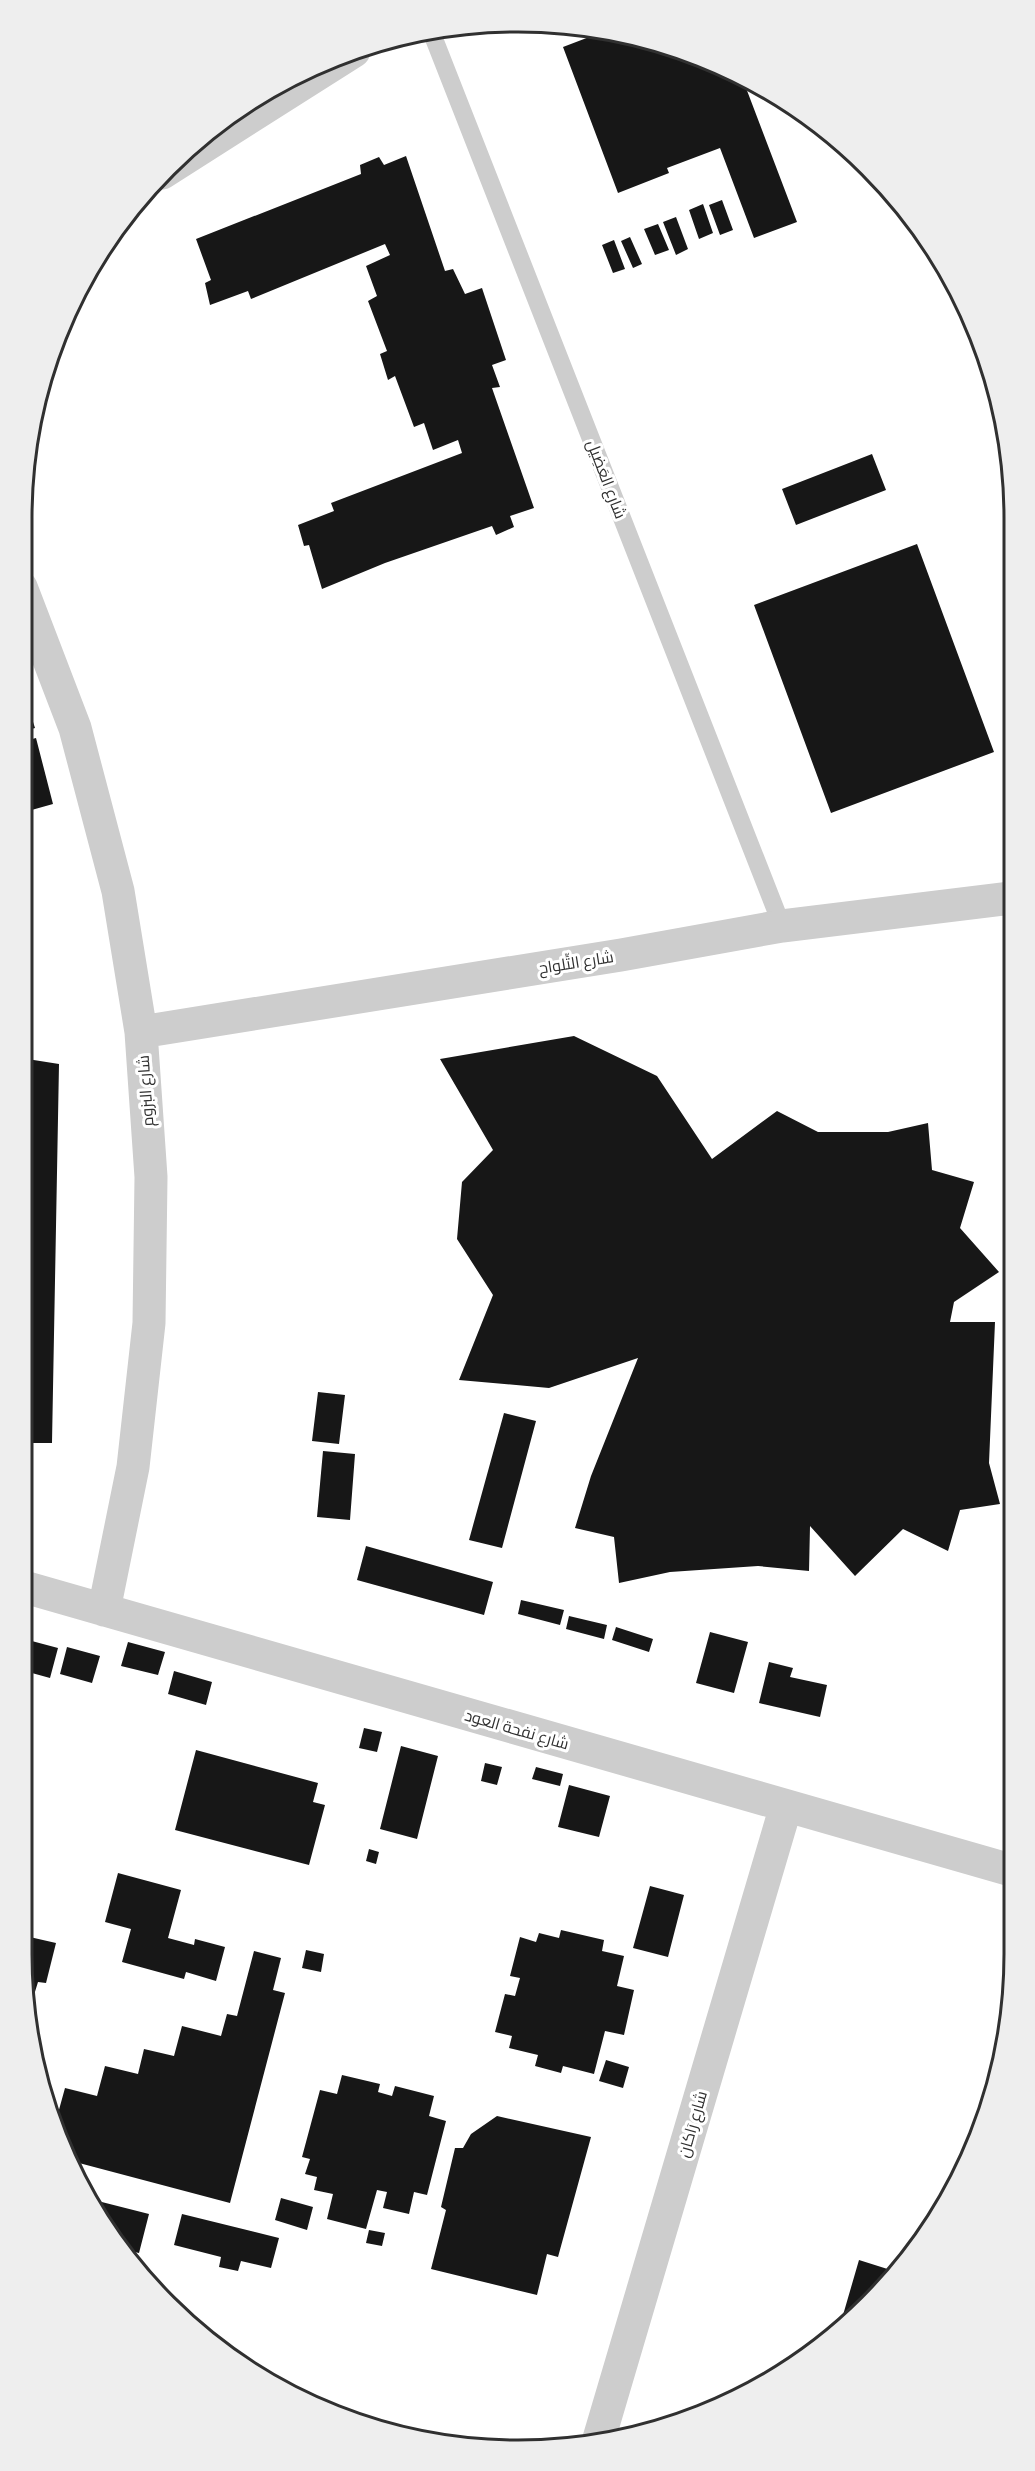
<svg xmlns="http://www.w3.org/2000/svg" width="1035" height="2471" viewBox="0 0 1035 2471" font-family="'Archivo Narrow',Cairo,sans-serif">
	<style>
		.building { fill: #171717 }
		.lines { fill: none; stroke-linecap: round; stroke-linejoin: round }
		.lane { stroke: #cdcdcd; stroke-width: 18 }
		.street { stroke: #cdcdcd; stroke-width: 33 }
		.labels { text-anchor: middle; stroke-width: 6; stroke-linejoin: round; paint-order: stroke }
		.street-label { font-size: 16px; fill: #303030; stroke: #fff }
		.rim { fill: none; stroke: #303030; stroke-width: 3 }
	</style>
	<rect width="100%" height="100%" fill="#fff"/>
	<path class="building" d="M605,31L677,47L743,80L797,222L754,238L720,148L667,168L669,173L618,193L563,47Z
		M406,156L445,271L453,269L465,294L482,288L506,360L492,365L500,387L492,388L534,508L510,516L514,527L496,535L492,526L385,563L322,589L309,545L304,546L298,525L334,511L331,503L462,453L458,440L433,450L424,423L414,427L395,376L388,380L380,354L387,351L368,301L377,296L366,266L390,255L385,244L251,299L248,291L210,305L205,283L211,280L196,239L361,174L360,165L379,157L384,165Z
		M722,200L733,230L720,235L709,205Z
		M703,204L713,233L699,239L689,210Z
		M676,217L688,249L676,255L663,222Z
		M658,224L669,250L655,255L644,229Z
		M630,237L642,264L633,268L621,241Z
		M614,240L625,269L613,273L602,245Z
		M872,454L886,490L796,525L782,489Z
		M917,544L994,752L831,813L754,605Z
		M21,685L35,728L21,732Z
		M36,738L53,804L28,811L21,785V742Z
		M574,1036L657,1076L712,1159L777,1111L818,1132H888L928,1123L932,1170L974,1182L960,1228L999,1272L954,1302L950,1322H995L989,1463L1000,1504L960,1510L948,1551L903,1529L855,1576L810,1526L809,1571L758,1566L670,1572L619,1583L614,1537L575,1528L591,1476L638,1358L549,1388L459,1380L493,1295L457,1239L462,1182L493,1150L440,1059Z
		M21,1058L59,1064L52,1443H21Z
		M318,1392L345,1395L339,1444L312,1441Z
		M504,1413L536,1421L502,1548L469,1540Z
		M323,1451L355,1454L350,1520L317,1517Z
		M366,1546L493,1582L484,1615L357,1580Z
		M521,1600L564,1610L560,1625L518,1614Z
		M569,1616L607,1625L604,1639L566,1629Z
		M616,1627L653,1639L649,1652L612,1640Z
		M710,1632L748,1642L734,1693L696,1683Z
		M28,1640L58,1648L50,1678L21,1670Z
		M128,1642L165,1652L158,1675L121,1666Z
		M67,1647L100,1656L92,1683L60,1674Z
		M769,1662L793,1668L790,1677L827,1685L820,1717L759,1703Z
		M174,1671L212,1682L206,1705L168,1694Z
		M364,1728L382,1732L377,1752L359,1748Z
		M401,1746L438,1756L417,1839L380,1829Z
		M196,1750L318,1783L313,1802L325,1805L309,1865L175,1830Z
		M485,1763L502,1767L497,1785L481,1781Z
		M536,1767L563,1774L560,1786L532,1779Z
		M569,1785L610,1796L599,1837L558,1827Z
		M369,1849L379,1852L376,1864L366,1861Z
		M118,1873L181,1890L168,1938L194,1945L195,1939L225,1947L216,1981L186,1972L184,1979L122,1962L131,1929L105,1922Z
		M650,1886L684,1895L668,1957L633,1948Z
		M561,1930L604,1940L602,1951L624,1956L617,1986L634,1990L624,2035L605,2031L594,2074L563,2066L561,2073L535,2066L538,2055L509,2048L512,2036L495,2032L505,1994L515,1996L520,1978L510,1976L520,1937L536,1942L539,1933L559,1938Z
		M21,1935L56,1943L46,1983L38,1982L30,2008L21,1953Z
		M306,1950L324,1954L321,1972L302,1968Z
		M254,1951L281,1958L273,1990L285,1993L230,2203L79,2163L76,2176L49,2117L50,2115L57,2117L65,2088L97,2096L105,2066L138,2074L144,2049L174,2056L182,2026L221,2036L227,2014L237,2016Z
		M606,2060L629,2067L623,2088L599,2081Z
		M342,2075L380,2084L378,2092L392,2096L395,2086L434,2096L429,2116L446,2121L427,2195L414,2192L409,2214L383,2208L387,2192L377,2190L366,2229L327,2219L333,2194L314,2190L317,2177L305,2174L310,2159L302,2157L320,2090L337,2094Z
		M497,2116L591,2137L558,2257L547,2254L537,2295L431,2269L446,2210L441,2207L455,2148H463L471,2134Z
		M86,2198L149,2214L139,2253L121,2249Z
		M281,2198L313,2207L307,2230L275,2220Z
		M182,2214L279,2238L271,2268L241,2261L238,2271L219,2267L221,2257L174,2245Z
		M369,2230L385,2233L382,2246L366,2243Z
		M859,2260L897,2272L891,2281L841,2322Z"/>
	<g class="lines">
		<path class="lane" d="M431,31L782,926"/>
		<path class="street" d="M162,173L354,51
			M21,587L75,728L118,891L141,1032L151,1177L149,1323L133,1467L104,1610
			M141,1032L621,955L782,926L1011,898
			M21,1586L1014,1871
			M598,2442L786,1806"/>
	</g>
	<g class="labels">
		<g class="street-label">
			<text transform="translate(607 479) rotate(69)" y="6">شارع العَضِيل</text>
			<text transform="translate(576 962) rotate(-9)" y="6">شارع التِّلواح</text>
			<text transform="translate(145 1091) rotate(-94)" y="6">شارع البزوم</text>
			<text transform="translate(517 1729) rotate(16)" y="6">شارع نفحة العود</text>
			<text transform="translate(692 2124) rotate(-74)" y="6">شارع رَاكان</text>
		</g>
	</g>
	<path d="M0 0H1035V2471H0ZM518 32H518A486 486 0 0 1 1004 518V1954A486 486 0 0 1 518 2440H518A486 486 0 0 1 32 1954V518A486 486 0 0 1 518 32Z" fill="#eee" fill-rule="evenodd"/>
	<path class="rim" d="M518 32H518A486 486 0 0 1 1004 518V1954A486 486 0 0 1 518 2440H518A486 486 0 0 1 32 1954V518A486 486 0 0 1 518 32Z"/>
</svg>
